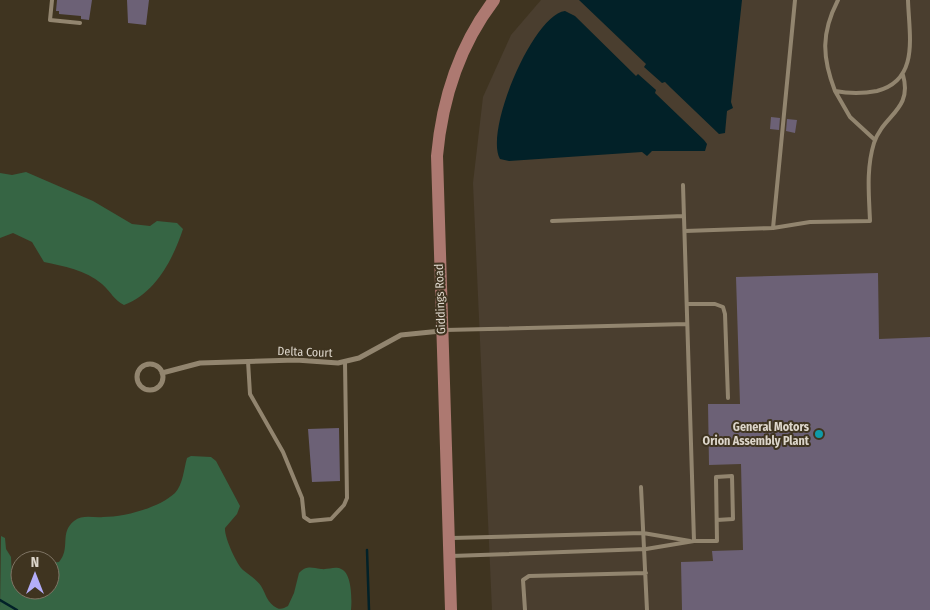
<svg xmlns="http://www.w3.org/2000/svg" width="930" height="610" viewBox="0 0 930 610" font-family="'Fira Sans Condensed',sans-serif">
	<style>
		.industrial { fill: #4a3e2f }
		.green { fill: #366544 }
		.water { fill: #022128 }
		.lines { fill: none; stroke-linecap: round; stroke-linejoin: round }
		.stream { stroke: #022128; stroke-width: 2.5 }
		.building { fill: #6c6176 }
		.service { stroke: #92856f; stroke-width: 4 }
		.minor { stroke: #92856f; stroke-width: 5 }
		.secondary { stroke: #ad7971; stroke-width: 12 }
		.culture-dot { fill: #0f9aa8; stroke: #3f3420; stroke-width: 2 }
		.labels { text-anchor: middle; stroke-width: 4; stroke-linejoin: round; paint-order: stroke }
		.street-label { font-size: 12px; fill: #dcd5ca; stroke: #3f3420 }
		.poi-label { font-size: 12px; font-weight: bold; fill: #dcd5ca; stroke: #3f3420; text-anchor: end }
	</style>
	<rect width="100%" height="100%" fill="#3f3420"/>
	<path class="industrial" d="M541,0H930V610H492L473,183L483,97L511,35Z"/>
	<path class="green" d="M26,172L93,201L132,224L150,226L157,221L177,223L183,229C173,259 156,293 124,305C114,300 111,292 102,284C86,270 63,266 44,262L32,242L13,233L0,238V173L12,175Z
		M191,456L211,457L216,461L240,506L237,514L225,528C224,537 237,565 243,570C249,575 256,579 261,586C266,594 267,603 277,608C281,610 284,608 288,606L294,593L299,573C307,565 312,568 321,569C328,570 335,566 341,569C352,573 352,600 351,610H0L1,536L5,538L6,549L11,557L12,578L20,590H50V563L59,562C71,548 59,533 74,521C83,514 93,518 103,517C124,517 159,508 175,493C183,485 184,468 187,458Z"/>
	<path class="water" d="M579,0H742L731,102L733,108L727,111L725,133L719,134L671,88L665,82L662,83L644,67L646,64Z
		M565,11L575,16L636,76L638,74L656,90L655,93L704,140L707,144L705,151H652L647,156L642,152L509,161L500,159C484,131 533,15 565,11Z"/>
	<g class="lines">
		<path class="stream" d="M367,550L369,610
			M0,600L17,610"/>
	</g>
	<path class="building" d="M57,0H92L89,20L81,19V16L59,14V11H56Z
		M127,0H149L146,25L128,23Z
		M771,117L780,118L779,130L770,129Z
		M787,119L797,120L795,133L786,131Z
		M878,273L879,339L930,337V610H682L681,562L713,561L712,551L743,550L741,464L709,465L708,404H740L736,277Z
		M339,428L340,481L312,482L308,429Z"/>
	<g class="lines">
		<path class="service" d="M52,0L50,20L80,23
			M838,0C821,33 822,57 835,91C850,94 862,94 877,91C920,80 909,35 908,0
			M835,91L850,117L875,140
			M683,185L694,541
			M552,221L684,216
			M773,228L795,0
			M685,231L773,228L810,222L870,221C869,195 866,169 874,143C883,115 913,110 903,75
			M687,304H715L723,307L725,314L728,398
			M445,330L687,324
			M248,361L250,394L283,452L302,498L304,517L310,521L331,519L344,505L347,498L345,362
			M641,487L647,610
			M452,538L643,533L690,541
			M451,556L646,549L694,541H717L716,477L732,476L733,519L717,520
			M525,610L523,580L529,576L646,573"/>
		<path class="minor" d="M137 377a13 13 0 1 1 26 0a13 13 0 1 1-26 0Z
			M162,373L200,363L296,360L338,363L359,358L401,335L441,331"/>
		<path class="secondary" d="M451,610L437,156C442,100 459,46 494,0"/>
	</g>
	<circle class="culture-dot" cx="819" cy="434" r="5"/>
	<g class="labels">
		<g class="street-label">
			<text transform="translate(440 299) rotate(-92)" y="4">Giddings Road</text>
			<text transform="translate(305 352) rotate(2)" y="4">Delta Court</text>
		</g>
		<g class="poi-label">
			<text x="809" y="431">General Motors<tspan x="809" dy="14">Orion Assembly Plant</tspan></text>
		</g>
	</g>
	<g transform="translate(35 575)"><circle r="24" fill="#3f3420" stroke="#7e7464"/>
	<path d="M0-4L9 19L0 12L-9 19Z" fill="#b3adf9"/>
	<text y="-8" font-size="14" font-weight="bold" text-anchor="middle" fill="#dcd5ca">N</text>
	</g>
</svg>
